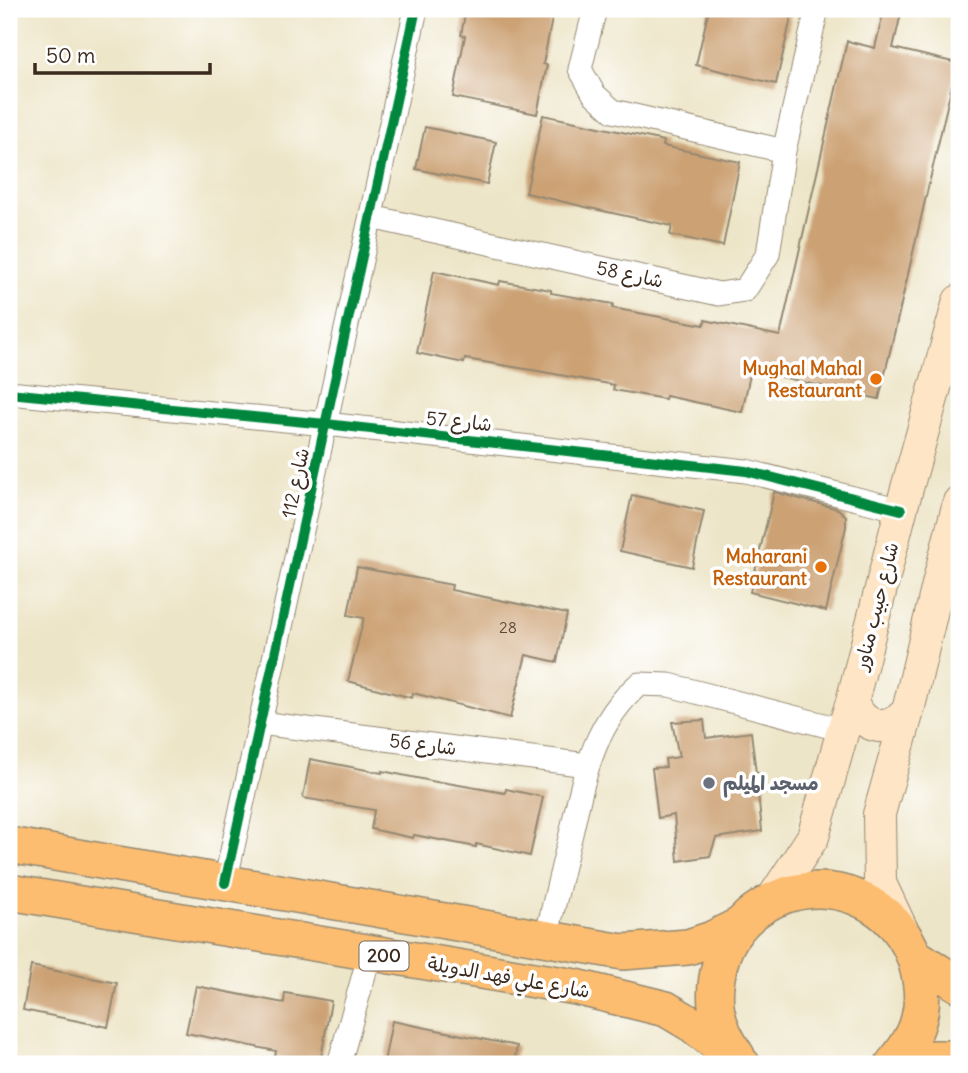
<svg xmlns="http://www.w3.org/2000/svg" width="968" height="1073" viewBox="0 0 968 1073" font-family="Delius,'Playpen Sans Arabic',sans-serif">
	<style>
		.building { fill: #cca274 }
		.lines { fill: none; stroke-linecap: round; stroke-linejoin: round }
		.street-casing { stroke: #948872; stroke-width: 25 }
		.secondary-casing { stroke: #948872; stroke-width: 34 }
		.primary-casing { stroke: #948872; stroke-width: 38 }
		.street { stroke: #fff; stroke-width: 23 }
		.secondary { stroke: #fee5c5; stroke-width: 32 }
		.primary { stroke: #fcbd6f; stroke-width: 35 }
		.cycleway-casing { stroke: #fff; stroke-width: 15 }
		.cycleway { stroke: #00873e; stroke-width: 10 }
		.food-dot { fill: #e8710a; stroke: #fff; stroke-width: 2.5 }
		.worship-dot { fill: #6b7280; stroke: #fff; stroke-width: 2.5 }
		.labels { text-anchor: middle; stroke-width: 7; stroke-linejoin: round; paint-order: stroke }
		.number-label { font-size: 16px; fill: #5f4834 }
		.shield { fill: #fff; stroke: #766a62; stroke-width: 2 }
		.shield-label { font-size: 18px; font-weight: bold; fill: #3b2a1e }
		.street-label { font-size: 19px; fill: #3b2a1e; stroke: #fff }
		.food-label { font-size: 19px; font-weight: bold; fill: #c56008; stroke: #fff; text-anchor: end }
		.worship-label { font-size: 19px; font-weight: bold; fill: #5b616d; stroke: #fff; text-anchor: start }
	</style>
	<rect width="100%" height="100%" fill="#fff"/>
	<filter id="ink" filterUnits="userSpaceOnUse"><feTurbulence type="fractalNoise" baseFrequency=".0143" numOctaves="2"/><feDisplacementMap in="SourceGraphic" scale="14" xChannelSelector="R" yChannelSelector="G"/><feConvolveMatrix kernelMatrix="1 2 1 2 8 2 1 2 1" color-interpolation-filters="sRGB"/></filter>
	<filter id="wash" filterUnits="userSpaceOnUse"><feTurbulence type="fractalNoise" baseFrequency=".00686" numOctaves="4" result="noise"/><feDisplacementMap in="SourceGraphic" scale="28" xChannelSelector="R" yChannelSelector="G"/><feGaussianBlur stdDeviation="1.57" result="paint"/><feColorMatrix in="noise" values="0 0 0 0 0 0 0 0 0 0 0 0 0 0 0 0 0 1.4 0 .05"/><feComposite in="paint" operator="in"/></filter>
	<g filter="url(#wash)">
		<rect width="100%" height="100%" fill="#ede5c7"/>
		<g id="blocks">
			<path class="building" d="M466,9H554L543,64L547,65L537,114L453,97L465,36L461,35Z
				M709,9H793L776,84L696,65Z
				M884,9H902L893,48L957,63L879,399L751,370L742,412L666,396L665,399L613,390L614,385L538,371L465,359L464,363L417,353L434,271L499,285L500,281L551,290V293L613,304L612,308L704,325L705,320L780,336L847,41L875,48Z
				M543,115L664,141L663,146L740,162L723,246L670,235L672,226L594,209L526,193Z
				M425,127L496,142L487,184L416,169Z
				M774,492L838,509L846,516V527L826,611L750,592Z
				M632,495L704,511L692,567L620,551Z
				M357,567L452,585L451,590L567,614L557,662L526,655L510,718L413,693L412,698L348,681L364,618L348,615Z
				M704,720L706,738L751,732L756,773H763L766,793H758L762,831L716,838L710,856L678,861L674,815L658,818L652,768L666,767L665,759L679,757L672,722Z
				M310,759L382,773V771L441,783L442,782L505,793L506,789L543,797L530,856L476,844V847L414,835L413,838L371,829L374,810L303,798Z
				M31,966L117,983L108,1027L23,1010Z
				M196,986L284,1003L285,993L331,1001L320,1064L275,1057L276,1051L186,1033Z
				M392,1021L517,1046L514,1064H394L384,1062Z"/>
		</g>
	</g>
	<g filter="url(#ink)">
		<use href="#blocks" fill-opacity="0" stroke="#948872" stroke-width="2"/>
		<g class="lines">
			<g class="street-casing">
				<path id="street" d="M595,9L580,69L594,94L613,111L784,151
					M371,217L719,294L745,290L768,254L784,151L817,9
					M9,393L326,424L746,471L901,510
					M260,723L587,765
					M225,883L416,9
					M546,939C554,904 562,869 571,834C584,777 593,724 639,684L669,685L843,730
					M339,1064L370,953"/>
			</g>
			<g class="secondary-casing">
				<path id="secondary" d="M852,702C865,730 887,734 908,711
					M771,901L813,837L843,730L852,702L901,510L959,301
					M903,932L880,883L879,814L908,711L941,572L959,502"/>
			</g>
			<g class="primary-casing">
				<path id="primary" d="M9,845L623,952L688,947L712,939L740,925
					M9,892L576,987L666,1009L693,1025L742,1064
					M915,956L959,985
					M737,1056C715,1024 710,998 721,960C727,938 743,918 763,906C823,868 903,901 918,970C922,986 923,1003 919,1018C915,1036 905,1050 893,1064
					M911,1064L933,1058H959"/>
			</g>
			<use href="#street" class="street"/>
			<use href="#secondary" class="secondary"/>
			<use href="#primary" class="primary"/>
			<g class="cycleway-casing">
				<path id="cycleway" d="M9,393L326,424L746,471L901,510
					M225,883L416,9"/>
			</g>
			<use href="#cycleway" class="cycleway"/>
		</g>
	</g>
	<g class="food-dot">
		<circle cx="876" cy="379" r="7"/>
		<circle cx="821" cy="567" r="7"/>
	</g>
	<circle class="worship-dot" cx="709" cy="783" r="7"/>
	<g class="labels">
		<g class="number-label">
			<text x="508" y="633">28</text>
		</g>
		<rect class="shield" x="359.5" y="941.5" width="49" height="29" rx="5"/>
		<g class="shield-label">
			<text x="384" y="962">200</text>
		</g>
		<g class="street-label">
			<text transform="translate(630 274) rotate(12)" y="7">شارع 58</text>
			<text transform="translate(459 421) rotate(6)" y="7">شارع 57</text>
			<text transform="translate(295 483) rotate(-78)" y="7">شارع 112</text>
			<text transform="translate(876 606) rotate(-76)" y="7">شارع حبيب مناور</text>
			<text transform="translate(423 744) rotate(7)" y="7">شارع 56</text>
			<text transform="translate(509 977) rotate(10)" y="7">شارع علي فهد الدويلة</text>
		</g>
		<g class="food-label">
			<text x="862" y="375">Mughal Mahal<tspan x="862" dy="22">Restaurant</tspan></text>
			<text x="807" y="563">Maharani<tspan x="807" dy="22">Restaurant</tspan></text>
		</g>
		<g class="worship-label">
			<text x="723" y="790">مسجد الميلم</text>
		</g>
	</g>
	<rect width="968" height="1073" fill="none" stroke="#fff" stroke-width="35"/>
	<path d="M35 63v10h175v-10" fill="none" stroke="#3b2a1e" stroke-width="3.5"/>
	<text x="46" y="63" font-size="21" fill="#3b2a1e" stroke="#ffffff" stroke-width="5" paint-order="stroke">50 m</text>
</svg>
